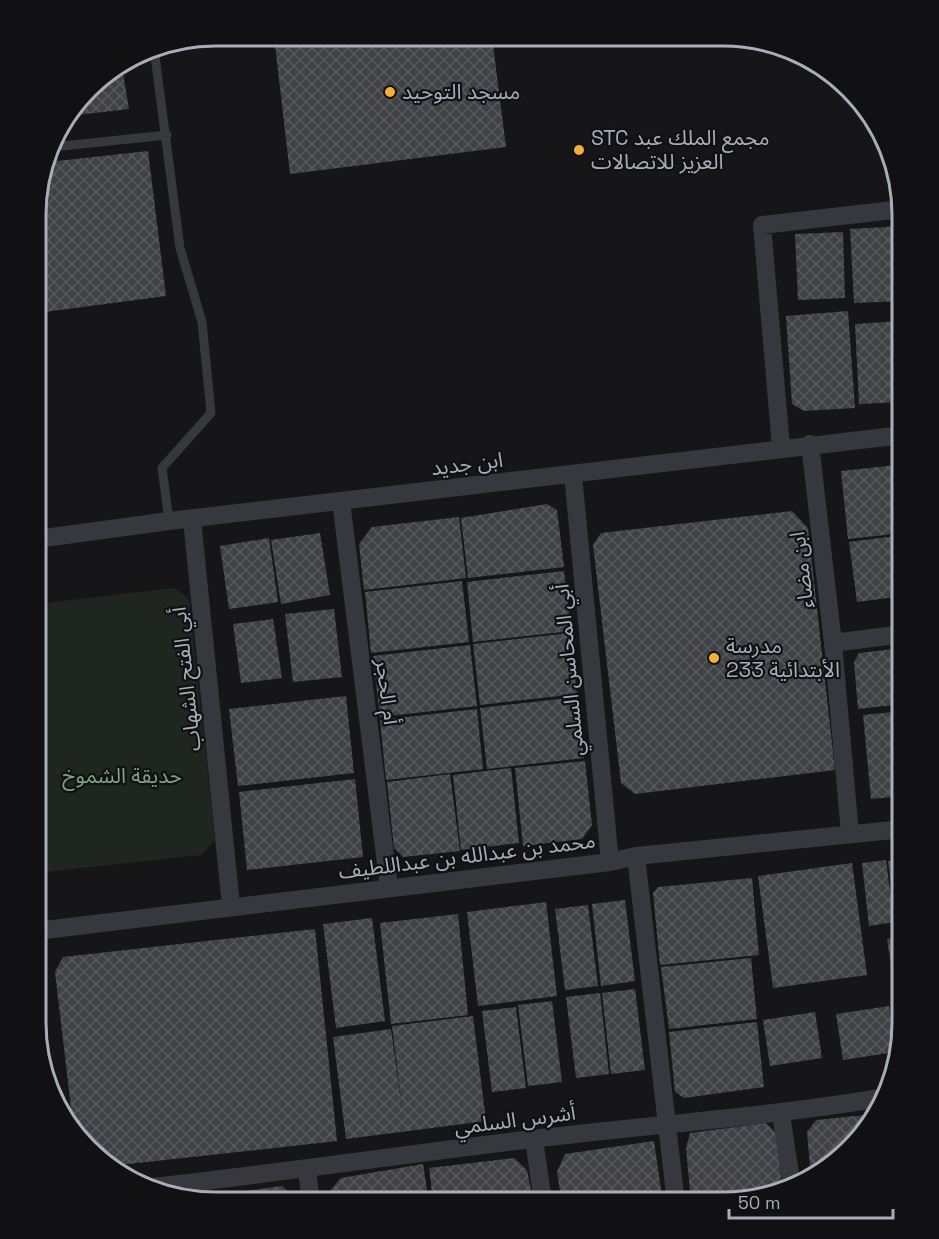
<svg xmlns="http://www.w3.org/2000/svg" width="939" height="1239" viewBox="0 0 939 1239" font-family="'Space Grotesk','Noto Sans Arabic',sans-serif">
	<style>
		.garden { fill: #1e261f }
		.building { fill: url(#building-cross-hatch) }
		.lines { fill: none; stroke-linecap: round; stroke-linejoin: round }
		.lane { stroke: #37383d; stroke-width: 9 }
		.street { stroke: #37383d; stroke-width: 18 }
		.poi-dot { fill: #f2b134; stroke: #111113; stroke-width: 2 }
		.labels { text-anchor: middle; stroke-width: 4.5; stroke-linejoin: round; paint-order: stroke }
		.poi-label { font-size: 21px; fill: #a8adb8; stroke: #111113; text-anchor: start }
		.street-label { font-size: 21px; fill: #a8adb8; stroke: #111113 }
		.park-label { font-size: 21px; fill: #7fa381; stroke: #111113 }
		.rim { fill: none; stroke: #a8adb8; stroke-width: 3 }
	</style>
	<defs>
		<pattern id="building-cross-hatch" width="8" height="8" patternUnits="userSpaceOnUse" patternTransform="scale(1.5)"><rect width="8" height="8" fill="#404145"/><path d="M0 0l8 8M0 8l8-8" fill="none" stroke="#595a5e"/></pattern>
	</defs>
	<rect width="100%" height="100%" fill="#161618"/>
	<path class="garden" d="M174,588L189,599L215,840L201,855L36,873L37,604Z"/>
	<path class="building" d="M274,36L492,37L506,147L290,174Z
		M130,62V66L122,67L129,109L69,116L97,80Z
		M148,151L166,296L37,313L38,192L48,162Z
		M903,226V301L854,303L850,229Z
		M843,232L845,298L798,300L795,234Z
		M848,311L855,408L804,411L792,404L786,316Z
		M903,321V402L859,404L855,324Z
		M897,465L903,533L848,539L841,471Z
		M547,504L557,510L564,567L468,578L461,518Z
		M792,511L808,528L835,770L635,794L621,783L593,545L601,533Z
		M459,517L466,578L364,590L359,544L372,527Z
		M320,533L330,595L281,604L271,540Z
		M903,535V596L857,602L849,542Z
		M269,538L278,602L229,609L220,546Z
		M564,571L571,631L473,642L467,582Z
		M462,581L469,642L371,653L365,592Z
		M334,609L342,677L293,682L285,614Z
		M273,619L282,678L241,683L233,624Z
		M570,633L577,694L480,705L473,644Z
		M470,645L477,706L380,717L373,656Z
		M903,648V704L858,709L854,662L859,653Z
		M346,696L354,773L238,786L229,709Z
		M577,697L584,758L487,769L480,708Z
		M477,709L483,769L386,780L380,720Z
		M903,711V796L871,799L863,715Z
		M585,761L592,825L582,839L523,846L515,768Z
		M511,768L519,843L461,850L453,775Z
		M450,774L460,851L403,857L394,848L387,782Z
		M355,779L363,857L247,870L239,792Z
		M903,859V922L896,923L888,861Z
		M886,860L894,922L869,926L862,863Z
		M852,863L867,975L773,988L758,876Z
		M752,878L759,955L660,965L653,893L658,887Z
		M625,900L635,981L601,986L592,904Z
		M546,902L557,996L478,1006L467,912Z
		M588,905L598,986L565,990L555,909Z
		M458,914L468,1015L391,1024L380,923Z
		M372,918L385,1021L336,1028L323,924Z
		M315,929L337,1141L110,1166L73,1124L55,972L63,957Z
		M903,937V984L894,986L887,939Z
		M751,958L757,1019L669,1029L661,967Z
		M635,989L645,1070L611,1074L602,993Z
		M600,993L609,1074L576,1078L566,997Z
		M552,1001L562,1082L528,1086L518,1005Z
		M889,1006L895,1052L843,1060L836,1014Z
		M516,1007L526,1088L492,1092L482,1011Z
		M815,1012L822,1058L770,1066L763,1020Z
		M473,1016L486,1121L346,1139L333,1037L391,1029L403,1115L392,1026Z
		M757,1022L764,1087L684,1098L675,1092L669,1032Z
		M876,1114L873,1123L811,1178L807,1132L816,1120Z
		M766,1123L777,1134L782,1189L724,1203H691L686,1148L690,1133Z
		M654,1141L663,1203H562L557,1172L565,1154Z
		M514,1158L527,1170L533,1200L433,1202L429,1168Z
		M423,1164L429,1202H331L329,1192L341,1178Z
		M282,1186L292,1195V1202H199V1197Z"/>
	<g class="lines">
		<path class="lane" d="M154,48L180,248L202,322L211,413L162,468L169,521
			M53,147L167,135"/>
		<path class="street" d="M810,444L833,643L850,834
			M781,447L762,225L902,209
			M573,475L610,862
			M341,501L389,888
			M192,519L231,906
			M37,539L169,521L903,435
			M833,643L903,634
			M636,856L676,1203
			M36,931L610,862L636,856L903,829
			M781,1114L792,1187
			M534,1139L543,1202
			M307,1170L311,1202
			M153,1187C280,1173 406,1154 533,1139C649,1125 765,1117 881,1098"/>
	</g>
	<g class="poi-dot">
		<circle cx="390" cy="92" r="6"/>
		<circle cx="579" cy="150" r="6"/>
		<circle cx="714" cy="658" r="6"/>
	</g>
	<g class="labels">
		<g class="poi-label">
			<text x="402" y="99">مسجد التوحيد</text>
			<text x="591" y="145">STC مجمع الملك عبد<tspan x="591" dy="24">العزيز للاتصالات</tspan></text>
			<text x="726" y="653">مدرسة<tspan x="726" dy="24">الأبتدائية 233</tspan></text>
		</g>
		<g class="street-label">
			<text transform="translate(467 464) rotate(-7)" y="7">ابن جديد</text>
			<text transform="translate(802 570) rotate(-97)" y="7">ابن مضاء</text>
			<text transform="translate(569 670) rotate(-95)" y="7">أبي المحاسن السلمي</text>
			<text transform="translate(186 679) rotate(-96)" y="7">أبي الفتح الشهاب</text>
			<text transform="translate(387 692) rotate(83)" y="7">أم الحجر</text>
			<text transform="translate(467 856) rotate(-7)" y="7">محمد بن عبدالله بن عبداللطيف</text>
			<text transform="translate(515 1120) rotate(-7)" y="7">أشرس السلمي</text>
		</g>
		<g class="park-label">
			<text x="122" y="783">حديقة الشموخ</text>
		</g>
	</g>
	<path d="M0 0H939V1239H0ZM215 46H723A169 169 0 0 1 892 215V1023A169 169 0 0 1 723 1192H215A169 169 0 0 1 46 1023V215A169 169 0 0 1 215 46Z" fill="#111113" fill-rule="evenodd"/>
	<path class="rim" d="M215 46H723A169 169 0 0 1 892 215V1023A169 169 0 0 1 723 1192H215A169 169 0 0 1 46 1023V215A169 169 0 0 1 215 46Z"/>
	<path d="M729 1209v9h164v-9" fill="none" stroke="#a8adb8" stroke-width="3"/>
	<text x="738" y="1209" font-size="18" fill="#a8adb8" stroke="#111113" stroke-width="4.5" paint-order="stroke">50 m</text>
</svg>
